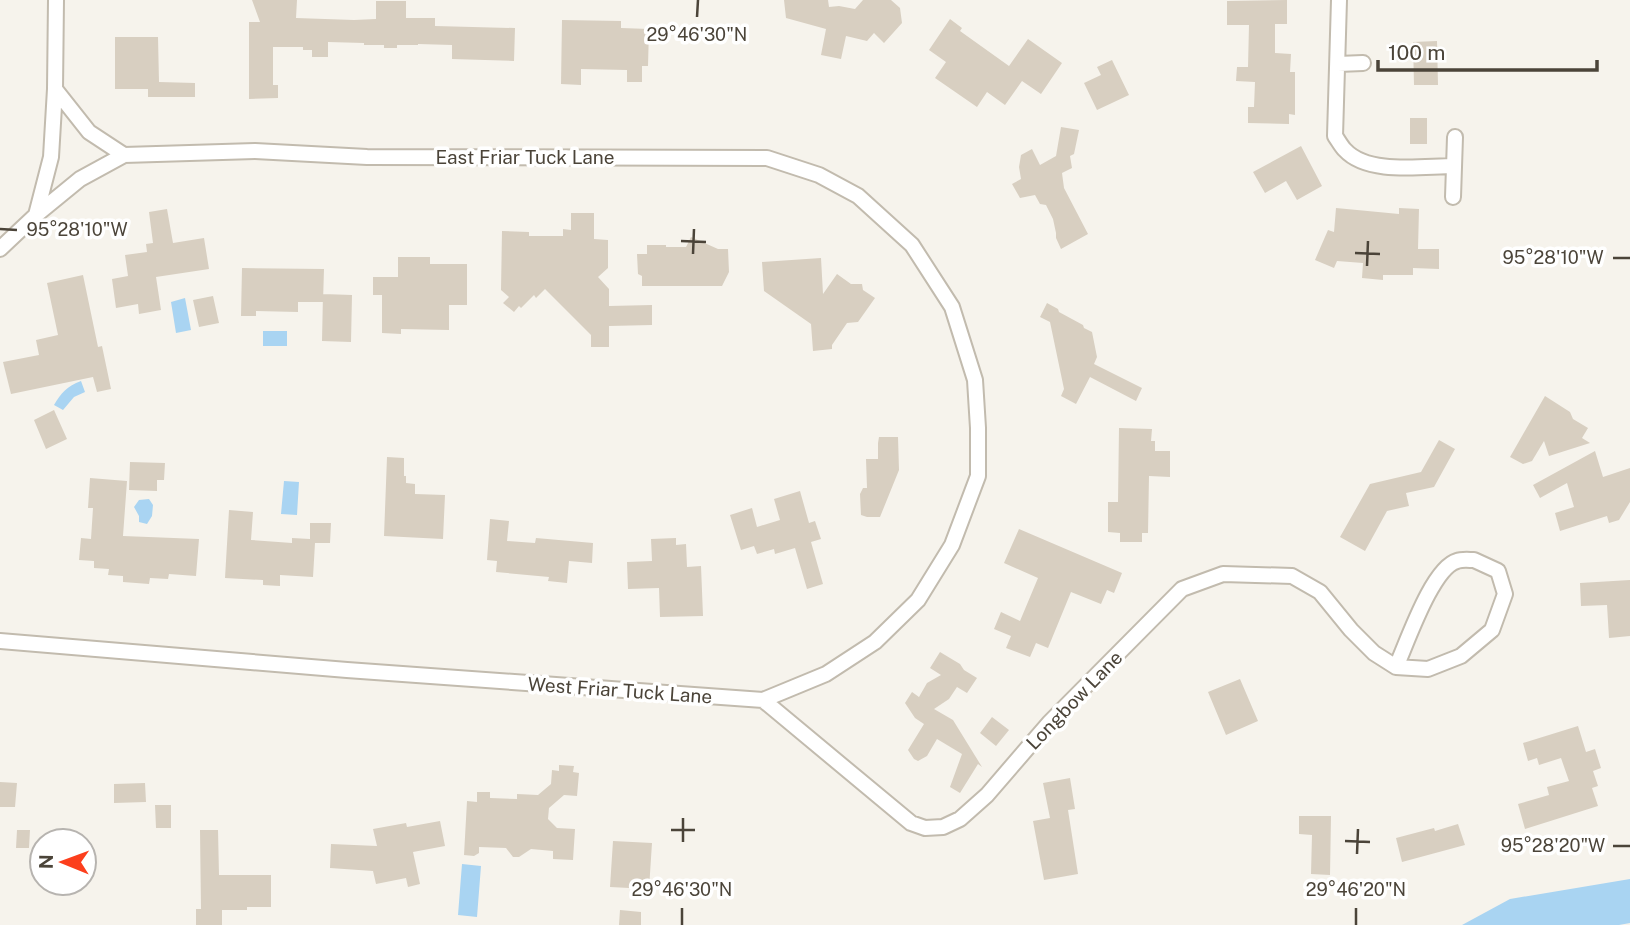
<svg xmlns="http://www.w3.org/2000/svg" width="1630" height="925" viewBox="0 0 1630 925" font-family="'Public Sans',sans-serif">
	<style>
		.water { fill: #a9d4f2 }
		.building { fill: #d8cfc1 }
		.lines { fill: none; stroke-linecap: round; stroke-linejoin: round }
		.minor-casing { stroke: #c2bbae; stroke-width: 18 }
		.minor { stroke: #fff; stroke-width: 14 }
		.ticks { fill: none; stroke: #4b4439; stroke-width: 2.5 }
		.labels { text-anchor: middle; stroke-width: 7; stroke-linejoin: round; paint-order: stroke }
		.street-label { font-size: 19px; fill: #4b4439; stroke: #fff }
		.ticks-label { font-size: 18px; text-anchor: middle; fill: #4b4439; stroke: #fff; stroke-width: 7; stroke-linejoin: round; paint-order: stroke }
	</style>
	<rect width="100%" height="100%" fill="#f6f3ec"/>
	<path class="water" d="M185,298L191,330L176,333L171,302Z
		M263,331H287V346H263Z
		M81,381L85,392L74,397L63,410L54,405C61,393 67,386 81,381Z
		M284,481L299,482L297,515L281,514Z
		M149,499L153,505L152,516L147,524L139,522V516L134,507L139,500Z
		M462,864L481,866L477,917L458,915Z
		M1630,879V923L1619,925H1462L1510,899Z"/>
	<path class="building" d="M252,0H297L296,18L354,20L376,19V1H406V18H435V26L515,28L514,61L452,59V45L418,44V45H397V48H384V45H364V43L328,42V57H312V50H303V47H273V85H278V98L249,99V22H260Z
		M784,0H828L829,7L839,6L855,9L863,0H891L900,8L902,23L884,43L874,33L867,41L846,36L841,59L821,55L826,29L786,18Z
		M1287,0V24H1275V53L1291,54L1290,72H1295V115L1289,114V124L1248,123V107H1254L1255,82L1236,81L1237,67H1248L1249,25H1227V1Z
		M950,19L962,28L960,31L1009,66L1028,39L1062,63L1041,94L1022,81L1005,105L987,92L977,107L935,78L946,62L929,50Z
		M562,20L621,21V28L649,29L648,66H642V82H627V70L581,69V85L561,84Z
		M115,37H158L159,82L195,83V97H148V89H115Z
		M1437,41L1438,85H1414L1413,42Z
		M1112,60L1129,95L1097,110L1084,83L1101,75L1097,67Z
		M1410,118H1427V144H1410Z
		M1061,127L1079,130L1074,154L1070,156L1072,168L1062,173L1064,188L1088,234L1061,249L1056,238V233L1053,219L1046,205L1040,204L1035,195L1020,198L1012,184L1021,179L1019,167L1021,155L1032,149L1040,165L1056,156Z
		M1301,146L1322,186L1297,200L1286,181L1265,193L1253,172Z
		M1336,208L1399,214V208L1419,209L1418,249H1439V269L1413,268V275H1383V280L1362,278L1363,263L1337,261L1334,268L1315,260L1328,230L1334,232Z
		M167,209L173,243L204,238L209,269L156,277L161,310L139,314L138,304L116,308L112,279L128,276L125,255L147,252L146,244L153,243L149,212Z
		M571,213H594V239L608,240V268L598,277L609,289V306L652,305V325L609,326V347H591V335L545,289L536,298L534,295L521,308L519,306L514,312L503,303L509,297L501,290L502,231L529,232V236H563V229L571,230Z
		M691,237L718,249H728L729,272L722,286H642V276L638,274L637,254H647V245H666V247H686Z
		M398,257H430V264H467V305H449V330L401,329V334L382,333V295H373V277H398Z
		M821,258L823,294L837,274L851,284H862L863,290L875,298L858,322L847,323L832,345V349L813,351L811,324L764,291L762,262Z
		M242,268L324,269L323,302H298V312L256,311V316H241Z
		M83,275L98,347L102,346L111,389L97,392L93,377L11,394L3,362L39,355L36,340L58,335L47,283Z
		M323,294L352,295L351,342L322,341Z
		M213,296L219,323L199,327L193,300Z
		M1047,303L1058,309L1059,312L1083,325L1084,328L1092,332L1097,357L1094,364L1142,388L1136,401L1090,377L1076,404L1061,396L1064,389L1050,322L1040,317Z
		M1545,396L1570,412L1573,419L1588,428L1582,438L1590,443L1549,456L1544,441L1532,461L1523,464L1510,457Z
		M54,410L67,439L46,449L34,420Z
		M1119,428L1152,429L1151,441H1155V451H1170V477L1149,476L1148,533H1142V542H1120V533L1108,532V502H1118Z
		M879,437H898L899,470L880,517H867L861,515L860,494L863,488H867L866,459H878V443Z
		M1439,440L1455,449L1434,487L1406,493L1409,506L1387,511L1365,551L1340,537L1370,484L1421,472Z
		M1595,451L1603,477L1630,468V502L1619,520L1609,523L1607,516L1560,531L1555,513L1574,507L1567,483L1540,498L1533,485Z
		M387,457L404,458V476H406V483L415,484V494L445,495L443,539L384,536Z
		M130,462L165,463L164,480H157V491L129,490Z
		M90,478L127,481L123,536L199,539L196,576L169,574L168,579L150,578L149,584L123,582V576L108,575L109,569L94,568V561L79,560L81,538L91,539L93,508H88Z
		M800,491L809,523L815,521L821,539L811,542L823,584L807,589L795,548L775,554L774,549L757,554L754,546L741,550L730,515L752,508L757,527L780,520L774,499Z
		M229,510L253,512L251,540L292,543V538L310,539V523H331L330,543H315L313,577L280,575V586L263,585V580L225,578Z
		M490,519L509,521L507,541L535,543L536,538L593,543L592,563L569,561L567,583L548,581L549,577L496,572L497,561L487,560Z
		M1019,529L1122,573L1114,593L1107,590L1101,604L1071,592L1048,648L1036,643L1030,657L1006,648L1011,636L994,629L1001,612L1020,621L1038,578L1004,563Z
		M676,538V545L686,544L687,567L701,566L703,616L660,617L659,588L628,589L627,562L652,561L651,539Z
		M1630,580V636L1609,638L1607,605L1581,606L1580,583Z
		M940,652L960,664L964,670L977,678L967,693L957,687L949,699L934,709L953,720L982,767L978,764L960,793L950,787L962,754L937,739L927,756L918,761L914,759L908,750L924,724L915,718L905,703L912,692L919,697L927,683L941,675L930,668Z
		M1240,679L1258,721L1226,735L1208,692Z
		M992,717L1009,730L996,746L980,733Z
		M1578,726L1586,752L1595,749L1601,768L1593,771L1598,786L1592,788L1598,806L1525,829L1518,804L1549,795L1547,787L1569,781L1561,758L1539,765L1537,758L1528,761L1523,743Z
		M559,765L574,766L573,772L579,773L577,796L564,795L549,808L548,819L557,828L575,829L573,860L553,859V851L531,849L519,857H513L506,848L479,847V853L474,856L464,855L467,801L477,802V792H490V798L517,799V794L538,795L551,784L552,770L559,771Z
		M1070,778L1075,809L1068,810L1078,874L1044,880L1033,821L1050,818L1043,783Z
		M0,782L17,783L15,807H0Z
		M145,783L146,802L114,803V784Z
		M155,805H171V828H156Z
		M1299,816H1331L1330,875L1311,874L1312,835L1299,834Z
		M440,821L445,846L413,852L420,884L408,887L406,878L376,884L373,871L330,868L331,844L377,846L373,829L406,823L407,827Z
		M1458,824L1465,845L1402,862L1396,838L1434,828L1435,831Z
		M17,830H30L29,848H16Z
		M200,830H218L219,875H271V907H247V910H222V925H196V909H201Z
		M613,841L652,843L649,889L610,887Z
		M620,910L641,912V925H619Z"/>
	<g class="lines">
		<g class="minor-casing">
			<path id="minor" d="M1339,0L1335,136C1338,140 1341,146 1345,150C1368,175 1422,166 1454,166
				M1338,64L1363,63
				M55,89L89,132L124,155
				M1453,197L1455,137
				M0,249L36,215L51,157L55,89L56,0
				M1474,560L1498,571L1505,594L1492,630L1461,656L1428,669L1396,667C1407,643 1432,568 1457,561C1462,559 1469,560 1474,560Z
				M0,641L347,670L763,700L826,674L875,642L918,600L952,545L978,476V428L975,380L952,307L912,245L858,196L819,175L767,158L367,157L255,151L124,155L80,179L36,215
				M763,700L911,823L925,828L943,827L960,819L987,795L1049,723L1182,589L1223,574L1292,576L1320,592L1351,630L1374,653L1396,667"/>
		</g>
		<use href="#minor" class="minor"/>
	</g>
	<path class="ticks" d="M697,17L698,0M0,229L17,230M681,241L706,242M1355,253L1380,254M693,254L694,229M1613,258H1630M1367,266L1368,241M671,830H695M1345,841L1370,842M683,842V818M1613,846H1630M1357,854L1358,829M682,925V908M1356,925V908"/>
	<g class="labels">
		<g class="street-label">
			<text x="525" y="164">East Friar Tuck Lane</text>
			<text transform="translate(620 690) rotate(4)" y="7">West Friar Tuck Lane</text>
			<text transform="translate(1074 700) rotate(-46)" y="7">Longbow Lane</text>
		</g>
	</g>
	<g class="ticks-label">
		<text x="697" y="41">29°46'30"N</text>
		<text x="77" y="236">95°28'10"W</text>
		<text x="1553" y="264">95°28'10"W</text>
		<text x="1553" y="852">95°28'20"W</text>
		<text x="682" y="896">29°46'30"N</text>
		<text x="1356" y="896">29°46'20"N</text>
	</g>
	<g transform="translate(63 862) rotate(271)"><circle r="33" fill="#ffffff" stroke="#b7b4b0" stroke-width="2"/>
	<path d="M0-5L12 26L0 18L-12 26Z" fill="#fc3f1d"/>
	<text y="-10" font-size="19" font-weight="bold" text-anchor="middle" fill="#4b4439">N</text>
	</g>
	<path d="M1378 60v10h219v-10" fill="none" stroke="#4b4439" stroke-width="3.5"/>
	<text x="1388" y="60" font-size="21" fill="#4b4439" stroke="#ffffff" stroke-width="5" paint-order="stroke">100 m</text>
</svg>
